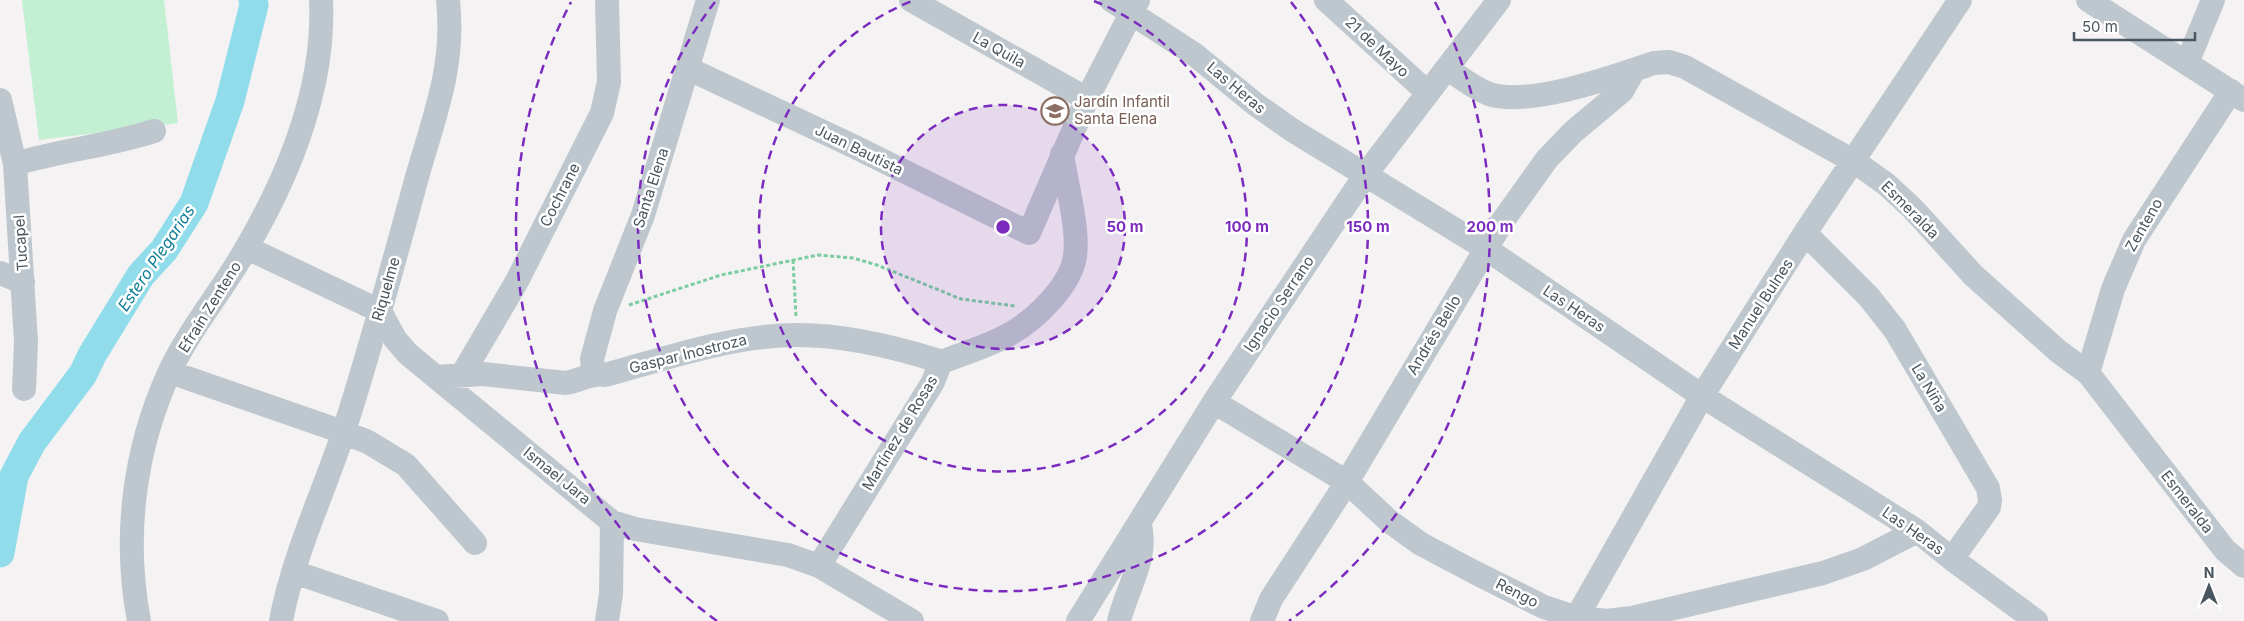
<svg xmlns="http://www.w3.org/2000/svg" width="2244" height="621" viewBox="0 0 2244 621" font-family="Inter,sans-serif">
	<style>
		.green { fill: #c3efd2 }
		.lines { fill: none; stroke-linecap: round; stroke-linejoin: round }
		.river { stroke: #91dceb; stroke-width: 29 }
		.path { stroke: #7bcda1; stroke-width: 3; stroke-dasharray: 4 2.5; stroke-linecap: butt }
		.minor { stroke: #bec7ce; stroke-width: 24 }
		.ring { fill: none; stroke: #7b2cbf; stroke-width: 2.5; stroke-dasharray: 9 6 }
		.labels { text-anchor: middle; stroke-width: 5; stroke-linejoin: round; paint-order: stroke }
		.street-label { font-size: 15px; fill: #4a565f; stroke: #fff }
		.education-label { font-size: 15px; fill: #785e54; stroke: #fff; text-anchor: start }
		.water-label { font-size: 16px; font-style: italic; fill: #107f95; stroke: #fff }
		.centre { fill: #7b2cbf; stroke: #fff; stroke-width: 2.5 }
		.ring-label { font-size: 15px; text-anchor: middle; font-weight: bold; fill: #7b2cbf; stroke: #fff; stroke-width: 5; stroke-linejoin: round; paint-order: stroke }
	</style>
	<rect width="100%" height="100%" fill="#f4f2f2"/>
	<path class="green" d="M22,0H164L178,123L39,140Z"/>
	<g class="lines">
		<path class="river" d="M0,553L14,476L32,442L83,374L92,355L141,275L164,250L194,203L230,101L254,5L253,0"/>
		<path class="path" d="M793,260L796,317
			M629,305L721,275L818,255L853,258L877,265L961,299L1015,306"/>
		<path class="minor" d="M911,0L1087,99
			M1111,0L1194,54L1255,104L1292,130L1485,248L1702,396L1917,531L1952,559L2036,621
			M1326,0L1428,93
			M2088,0L2244,100
			M2187,63L2213,0
			M1447,68C1460,77 1473,88 1489,94C1529,107 1613,77 1654,63L1669,62L1685,67L1855,162L1886,184L1913,209L1973,275L2058,351L2088,373L2225,550L2244,566
			M689,69L851,145L1029,233L1087,99L1138,0
			M0,100L15,164L26,342L24,389
			M15,164C61,150 108,146 154,131
			M1805,233L1869,297L1895,330L1988,488L1990,500L1989,507L1952,559
			M247,248L380,311L395,339L408,354L612,522L635,529L788,555L819,566L912,621
			M0,273L23,282
			M937,364C960,354 987,347 1008,335C1034,321 1071,286 1075,256C1079,229 1066,182 1062,154
			M170,372L343,432L368,442L406,465L475,543
			M597,373L593,369L592,359L605,311L643,215L708,0
			M2088,373L2113,289L2134,240L2231,91
			M462,375L517,281L602,113L609,82L607,0
			M436,377L483,374L566,383C579,381 592,372 605,375C667,358 733,335 798,335C845,335 891,346 936,360L937,364
			M1214,402L1347,482L1389,521L1421,544L1474,572L1544,607L1565,614L1606,621L1632,618L1823,573L1863,559L1917,531
			M819,566L933,382L938,369L937,364
			M294,572L437,621
			M1577,617L1702,396L1805,233L1960,0
			M139,621C123,537 134,450 169,373C190,328 223,290 247,247C290,173 325,87 321,0
			M281,621C293,556 323,494 344,431C371,347 394,262 417,177C435,114 455,66 448,0
			M607,621L611,594L612,522
			M1078,621L1214,402L1366,174L1499,0
			M1119,621C1127,588 1148,559 1140,525
			M1262,621L1271,599L1347,482L1502,222L1547,159L1573,132L1622,91L1634,70"/>
	</g>
	<circle cx="1003" cy="227" r="122" fill="#7b2cbf" fill-opacity=".12"/>
	<g class="ring">
		<circle cx="1003" cy="227" r="122"/>
		<path d="M1094 1A244 244 0 1 1 912 1"/>
		<path d="M1291 2A365 365 0 1 1 715 2"/>
		<path d="M717 621A487 487 0 0 1 571 2M1435 2A487 487 0 0 1 1289 621"/>
	</g>
	<defs>
		<g id="school-ring" transform="scale(1.4375)"><circle r="9.5" fill="#fff" stroke="#8d6e63" stroke-width="1.5"/><path d="M0-5L7-2L0 1L-7-2ZM-4 1L0 2.5L4 1V4Q0 6-4 4Z" fill="#8d6e63"/></g>
	</defs>
	<g fill-rule="evenodd">
		<use href="#school-ring" x="1055" y="111"/>
	</g>
	<g class="labels">
		<g class="street-label">
			<text transform="translate(1377 47) rotate(43)" y="5">21 de Mayo</text>
			<text transform="translate(999 50) rotate(29)" y="5">La Quila</text>
			<text transform="translate(1236 88) rotate(40)" y="5">Las Heras</text>
			<text transform="translate(859 150) rotate(26)" y="5">Juan Bautista</text>
			<text transform="translate(651 188) rotate(-72)" y="5">Santa Elena</text>
			<text transform="translate(560 195) rotate(-63)" y="5">Cochrane</text>
			<text transform="translate(1910 210) rotate(45)" y="5">Esmeralda</text>
			<text transform="translate(2144 225) rotate(-60)" y="5">Zenteno</text>
			<text transform="translate(21 243) rotate(-94)" y="5">Tucapel</text>
			<text transform="translate(386 289) rotate(-74)" y="5">Riquelme</text>
			<text transform="translate(1279 304) rotate(-56)" y="5">Ignacio Serrano</text>
			<text transform="translate(1761 304) rotate(-57)" y="5">Manuel Bulnes</text>
			<text transform="translate(210 307) rotate(-58)" y="5">Efraín Zenteno</text>
			<text transform="translate(1574 309) rotate(34)" y="5">Las Heras</text>
			<text transform="translate(1434 335) rotate(-59)" y="5">Andrés Bello</text>
			<text transform="translate(688 354) rotate(-14)" y="5">Gaspar Inostroza</text>
			<text transform="translate(1929 388) rotate(59)" y="5">La Niña</text>
			<text transform="translate(900 433) rotate(-59)" y="5">Martínez de Rosas</text>
			<text transform="translate(557 476) rotate(39)" y="5">Ismael Jara</text>
			<text transform="translate(2187 502) rotate(52)" y="5">Esmeralda</text>
			<text transform="translate(1913 531) rotate(35)" y="5">Las Heras</text>
			<text transform="translate(1517 593) rotate(27)" y="5">Rengo</text>
		</g>
		<g class="education-label">
			<text x="1074" y="107">Jardín Infantil<tspan x="1074" dy="17">Santa Elena</tspan></text>
		</g>
		<g class="water-label">
			<text transform="translate(156 258) rotate(-56)" y="6">Estero Plegarias</text>
		</g>
	</g>
	<circle cx="1003" cy="227" r="8" class="centre"/>
	<g class="ring-label">
		<text x="1125" y="232">50 m</text>
		<text x="1247" y="232">100 m</text>
		<text x="1368" y="232">150 m</text>
		<text x="1490" y="232">200 m</text>
	</g>
	<g transform="translate(2209 586)" stroke="#ffffff" stroke-width="4" paint-order="stroke">
	<path d="M0-4L9 19L0 12L-9 19Z" fill="#4a565f"/>
	<text y="-8" font-size="14" font-weight="bold" text-anchor="middle" fill="#4a565f">N</text>
	</g>
	<path d="M2074 32v8h121v-8" fill="none" stroke="#4a565f" stroke-width="2.5"/>
	<text x="2082" y="32" font-size="15" fill="#4a565f" stroke="#ffffff" stroke-width="4" paint-order="stroke">50 m</text>
</svg>
